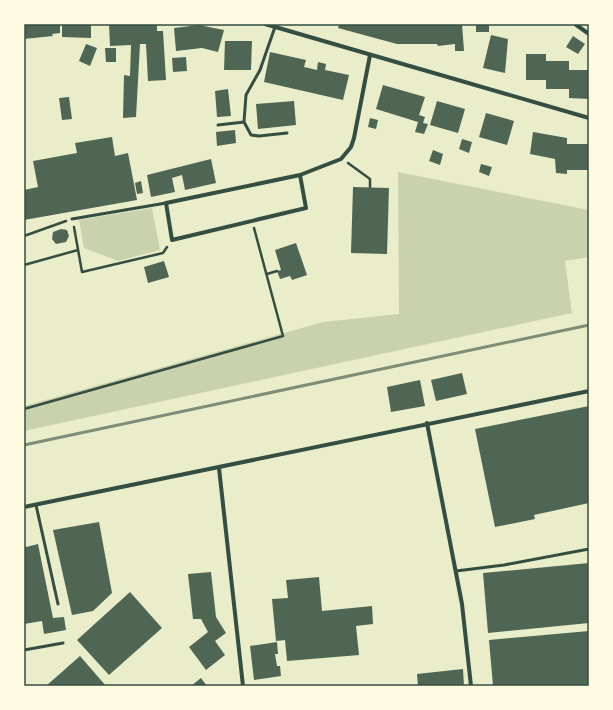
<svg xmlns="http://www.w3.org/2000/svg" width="613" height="710" viewBox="0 0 613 710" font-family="Figtree,sans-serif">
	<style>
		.green { fill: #cad2ad }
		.building { fill: #4f6655 }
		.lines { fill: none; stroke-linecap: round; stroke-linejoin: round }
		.path { stroke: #344e41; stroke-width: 2.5 }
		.service { stroke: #344e41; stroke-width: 3 }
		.minor { stroke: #344e41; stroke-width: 4 }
		.rail { stroke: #7c8e77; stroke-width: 3 }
		.neatline { fill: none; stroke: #344e41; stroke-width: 1.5 }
	</style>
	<rect width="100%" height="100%" fill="#e9edc9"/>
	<path class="green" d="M398,172L589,210V257L565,261L572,313L24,431V406L323,322L399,314Z
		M152,208L160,250L118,261L84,248L79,220Z"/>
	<path class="building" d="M24,24H60V33L52,34L53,36L24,39Z
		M62,24H91V38L62,37Z
		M109,24H157V31H163L166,80L148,81L146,44H140L136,117L123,118L124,75L130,76L131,45L110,46Z
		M339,24H462L464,51H455V44L438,46L437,44H397L338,28Z
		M476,24H489V32H476Z
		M199,25L224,30L218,52L202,48L176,51L174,28Z
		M491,35L508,39L505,73L483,68Z
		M573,36L585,44L578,54L566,47Z
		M225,41H252L251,70H224Z
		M86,44L97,48L90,66L79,61Z
		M105,48H116V62H106Z
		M270,52L306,60L304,67L317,70L318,62L326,64L325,70L349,75L343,100L264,82Z
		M526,54H546V61H569V70H589V99L569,98V89H546V80H526Z
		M186,57L187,71L173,72L172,58Z
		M383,85L425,97L419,115L425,117L423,123L428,124L424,134L415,132L418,122L376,109Z
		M228,89L231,116L217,117L215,91Z
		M69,97L72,119L62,120L59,98Z
		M294,101L296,125L258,129L256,104Z
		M437,101L465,109L458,133L430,125Z
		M486,113L514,121L507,145L479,137Z
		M370,118L378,120L376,129L368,127Z
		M235,130L236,143L217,146L216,132Z
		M533,132L567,138V144H589V170H567V174L556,173L555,159L530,154Z
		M112,137L115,156L128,153L137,200L24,220V190L38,187L33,161L77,153L75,143Z
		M462,139L472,142L469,153L459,149Z
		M433,150L443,154L440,165L429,161Z
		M211,159L216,183L185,190L182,175L172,178L175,192L151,197L147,175Z
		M481,164L492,167L489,176L479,172Z
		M141,181L143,193L137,194L135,183Z
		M353,187L389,188L387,254L351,253Z
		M61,229L67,230L69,236L66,242L56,244L52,239L53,232Z
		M296,243L307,275L292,280L290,276L280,279L277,271L281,270L275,250Z
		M164,261L169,277L148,283L144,267Z
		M462,373L467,394L436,401L431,380Z
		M420,380L425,406L391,412L387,387Z
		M589,406V503L534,515L535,519L495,527L475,429Z
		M99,522L112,593L93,611L72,615L53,530Z
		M24,542L26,547L38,544L53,618L64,617L66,630L44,634L42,621L24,624Z
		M589,563V623L488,633L483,573Z
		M211,572L216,617L226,633L215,641L225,655L206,670L189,647L208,632L201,619H193L188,574Z
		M319,577L322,611L372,606L373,624L356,626L359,655L287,661L285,640L276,641L272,599L288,598L286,580Z
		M130,592L162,628L109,675L77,640Z
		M589,631V686H493L489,640Z
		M277,642L278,654H275L277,666H280L281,676L254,680L250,646Z
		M80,656L106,686H46Z
		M463,669L464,686H418L417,674Z
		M201,678L207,686H191Z"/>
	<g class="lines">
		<path class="path" d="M348,163L370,179V187
			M74,227L82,272L163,253L167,247
			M24,236L66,221
			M24,265L78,250
			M267,274L277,271
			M24,409L283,336L254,228"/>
		<path class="service" d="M275,27L260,70L246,95L244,122L251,135L259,136L287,133
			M218,125L244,122
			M72,219L166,203
			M36,505L58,604
			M456,571L504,565L589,549
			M24,650L63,643"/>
		<path class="minor" d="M265,24L589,118
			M575,24L589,34
			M300,175L306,208L172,240L166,203L300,175L341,159L351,147L354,138L370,55
			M427,423L462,604L471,686
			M219,468L243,686
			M24,507L589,391"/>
		<path class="rail" d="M24,445L589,325"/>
	</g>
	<rect width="613" height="710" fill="none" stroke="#fefae0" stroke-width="50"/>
	<rect x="25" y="25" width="563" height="660" class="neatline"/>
</svg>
